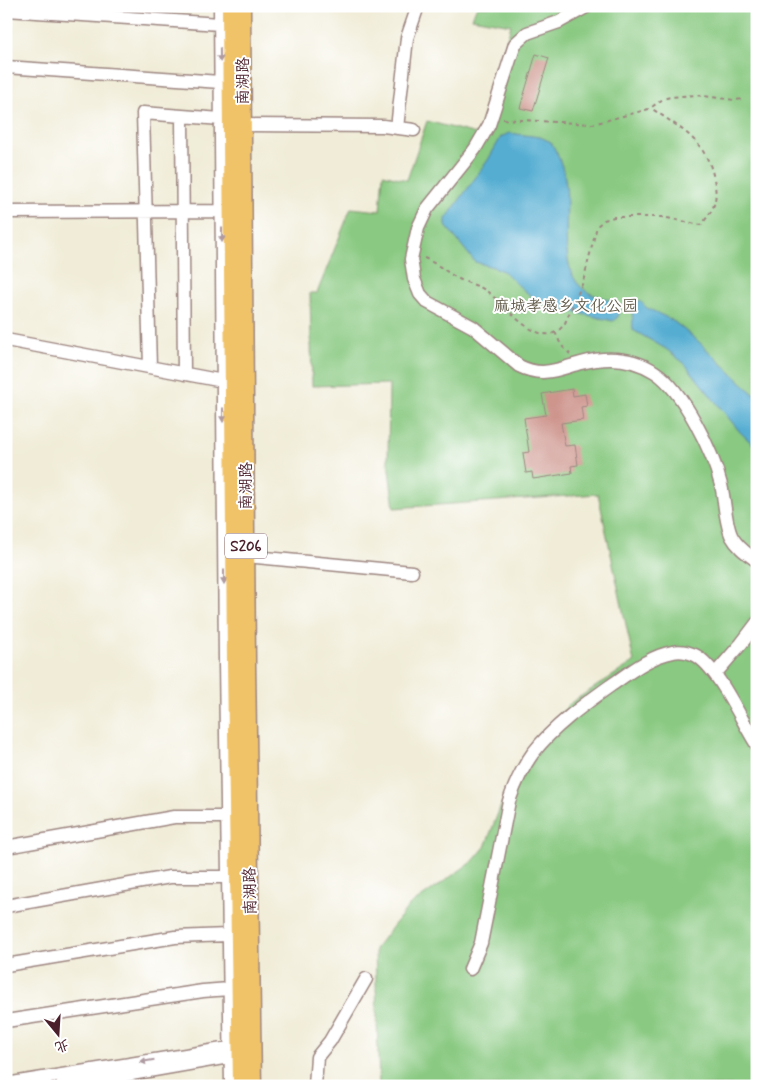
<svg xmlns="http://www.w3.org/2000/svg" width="763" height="1092" viewBox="0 0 763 1092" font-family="Mynerve,'LXGW WenKai TC',sans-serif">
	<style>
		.green { fill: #89c981; stroke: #6a7456 }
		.water { fill: #55add2; stroke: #50667e }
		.building { fill: #ce958d }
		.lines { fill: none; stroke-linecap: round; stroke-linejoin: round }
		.minor-casing { stroke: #9d8681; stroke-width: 15 }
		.major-casing { stroke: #9d8681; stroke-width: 19 }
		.path { stroke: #9d8681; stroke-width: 2; stroke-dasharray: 4 4; stroke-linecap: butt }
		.minor { stroke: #fff; stroke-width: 12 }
		.major { stroke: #f1c369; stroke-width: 16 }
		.oneway { fill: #ae9aa0 }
		.labels { text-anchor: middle; stroke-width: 4; stroke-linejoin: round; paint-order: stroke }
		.shield { fill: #fff; stroke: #80626b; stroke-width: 1 }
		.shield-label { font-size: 15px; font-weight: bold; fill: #4a1f2b }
		.street-label { font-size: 16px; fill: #4a1f2b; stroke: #fff }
		.park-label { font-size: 16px; fill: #605a49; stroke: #fff }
	</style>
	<rect width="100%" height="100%" fill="#fff"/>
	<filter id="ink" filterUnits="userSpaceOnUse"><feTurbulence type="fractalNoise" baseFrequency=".02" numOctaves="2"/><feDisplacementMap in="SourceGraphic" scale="10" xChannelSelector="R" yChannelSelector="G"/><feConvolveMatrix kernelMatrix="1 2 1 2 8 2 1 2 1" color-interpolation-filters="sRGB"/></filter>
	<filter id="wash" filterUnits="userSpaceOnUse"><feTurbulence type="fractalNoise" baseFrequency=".0096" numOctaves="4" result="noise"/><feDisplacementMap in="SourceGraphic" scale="20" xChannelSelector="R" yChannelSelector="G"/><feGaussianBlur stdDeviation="1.12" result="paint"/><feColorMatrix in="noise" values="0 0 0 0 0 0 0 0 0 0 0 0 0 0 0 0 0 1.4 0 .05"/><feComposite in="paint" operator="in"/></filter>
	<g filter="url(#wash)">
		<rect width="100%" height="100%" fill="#f0ecd7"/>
		<path class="green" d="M477,6H757V1086H379L375,949L409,906L473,861L485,847L503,800L532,742L572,702L634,662L598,494L394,508L388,462L389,384L312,386L310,293H317L351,208L380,211L383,174L407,180L427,121L480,135L511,25L472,18Z"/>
		<path class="water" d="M509,133L540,137L551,142C558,154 565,171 566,186C570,214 558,266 581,287C591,297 605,297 616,303L619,308L618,317L613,321L552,307L537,301L518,285L505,272L493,267L475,262L446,226V219L488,160L501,137Z
			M636,301H640L647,308L672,320L698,341L757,397V448L740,432L684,363L666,349L633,330L632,307Z"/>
		<g id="blocks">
			<path class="building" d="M536,54L549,58L533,111L520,108Z
				M572,389L573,396L585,394L587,406L581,407L583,420L561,423L565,446L575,445L578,465L571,466L572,473L533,479L532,472L526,473L523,453L529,452L524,418L546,415L542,394Z"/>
		</g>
	</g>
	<g filter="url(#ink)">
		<use href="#blocks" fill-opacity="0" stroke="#9d8681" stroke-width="1"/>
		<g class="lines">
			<g class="minor-casing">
				<path id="minor" d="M220,6L225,663L231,1086
					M588,6L559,22L527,33L515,44L489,125L475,149L427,209L418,228L411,259L414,279L420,294L427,302L473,327L519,366C543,378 558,369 581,363C607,356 632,357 655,372C683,390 713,452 721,485C725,500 725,524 732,537C738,548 748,554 757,561
					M6,10L220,24
					M6,67L220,82
					M182,116L184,374
					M243,125L383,126L414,130
					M397,128L407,38L418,6
					M6,212L221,211
					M6,340L223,381
					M150,367L143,113L221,119
					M246,556L412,572
					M715,674L741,644L757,623
					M6,847L174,817H226
					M6,906L170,877H227
					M6,965L175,937L228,935
					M470,969L481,943L509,801C515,784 522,768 533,753C554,726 582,706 610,686C629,673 650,656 673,652C680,650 688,652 695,655C718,667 742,722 757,745
					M6,1021L203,991L229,989
					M6,1084L229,1048
					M62,1086L229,1057
					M315,1086L317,1057L330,1041L366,979"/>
			</g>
			<g class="major-casing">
				<path id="major" d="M230,6L235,663L241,1086
					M242,6L247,663L253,1086"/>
			</g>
			<path class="path" d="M503,119L593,124L649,109L663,99L670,97L695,95L734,100L744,99
				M424,258C436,263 445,271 457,278C465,283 476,284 485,290C503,301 542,358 565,323L583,282L597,226L604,220L614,217H662L701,225C715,208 718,201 714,179C706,140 681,129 651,108
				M555,332L561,345L570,354"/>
			<use href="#minor" class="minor"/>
			<use href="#major" class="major"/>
		</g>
		<defs><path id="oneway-solid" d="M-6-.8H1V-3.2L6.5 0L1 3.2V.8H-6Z" transform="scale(1.25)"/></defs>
		<g class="oneway">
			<use href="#oneway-solid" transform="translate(220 55) rotate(89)"/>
			<use href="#oneway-solid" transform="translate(222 235) rotate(90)"/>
			<use href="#oneway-solid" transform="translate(223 415) rotate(90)"/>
			<use href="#oneway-solid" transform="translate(224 577) rotate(90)"/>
			<use href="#oneway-solid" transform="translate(147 1061) rotate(171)"/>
		</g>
	</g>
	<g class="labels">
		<rect class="shield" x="225" y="533.5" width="42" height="25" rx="4"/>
		<g class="shield-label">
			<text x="246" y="551">S206</text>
		</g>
		<g class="street-label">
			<text transform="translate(242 81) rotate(-90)" y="6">南湖路</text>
			<text transform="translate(245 486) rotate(-90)" y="6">南湖路</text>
			<text transform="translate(249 891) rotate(-91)" y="6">南湖路</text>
		</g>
		<g class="park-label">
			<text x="566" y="311">麻城孝感乡文化公园</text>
		</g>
	</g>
	<rect width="763" height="1092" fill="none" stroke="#fff" stroke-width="25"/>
	<g transform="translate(58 1034) rotate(162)" stroke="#ffffff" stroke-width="4" paint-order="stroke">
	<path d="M0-4L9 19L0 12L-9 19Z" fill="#4a1f2b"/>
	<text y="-8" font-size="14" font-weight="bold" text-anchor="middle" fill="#4a1f2b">北</text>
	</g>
</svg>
